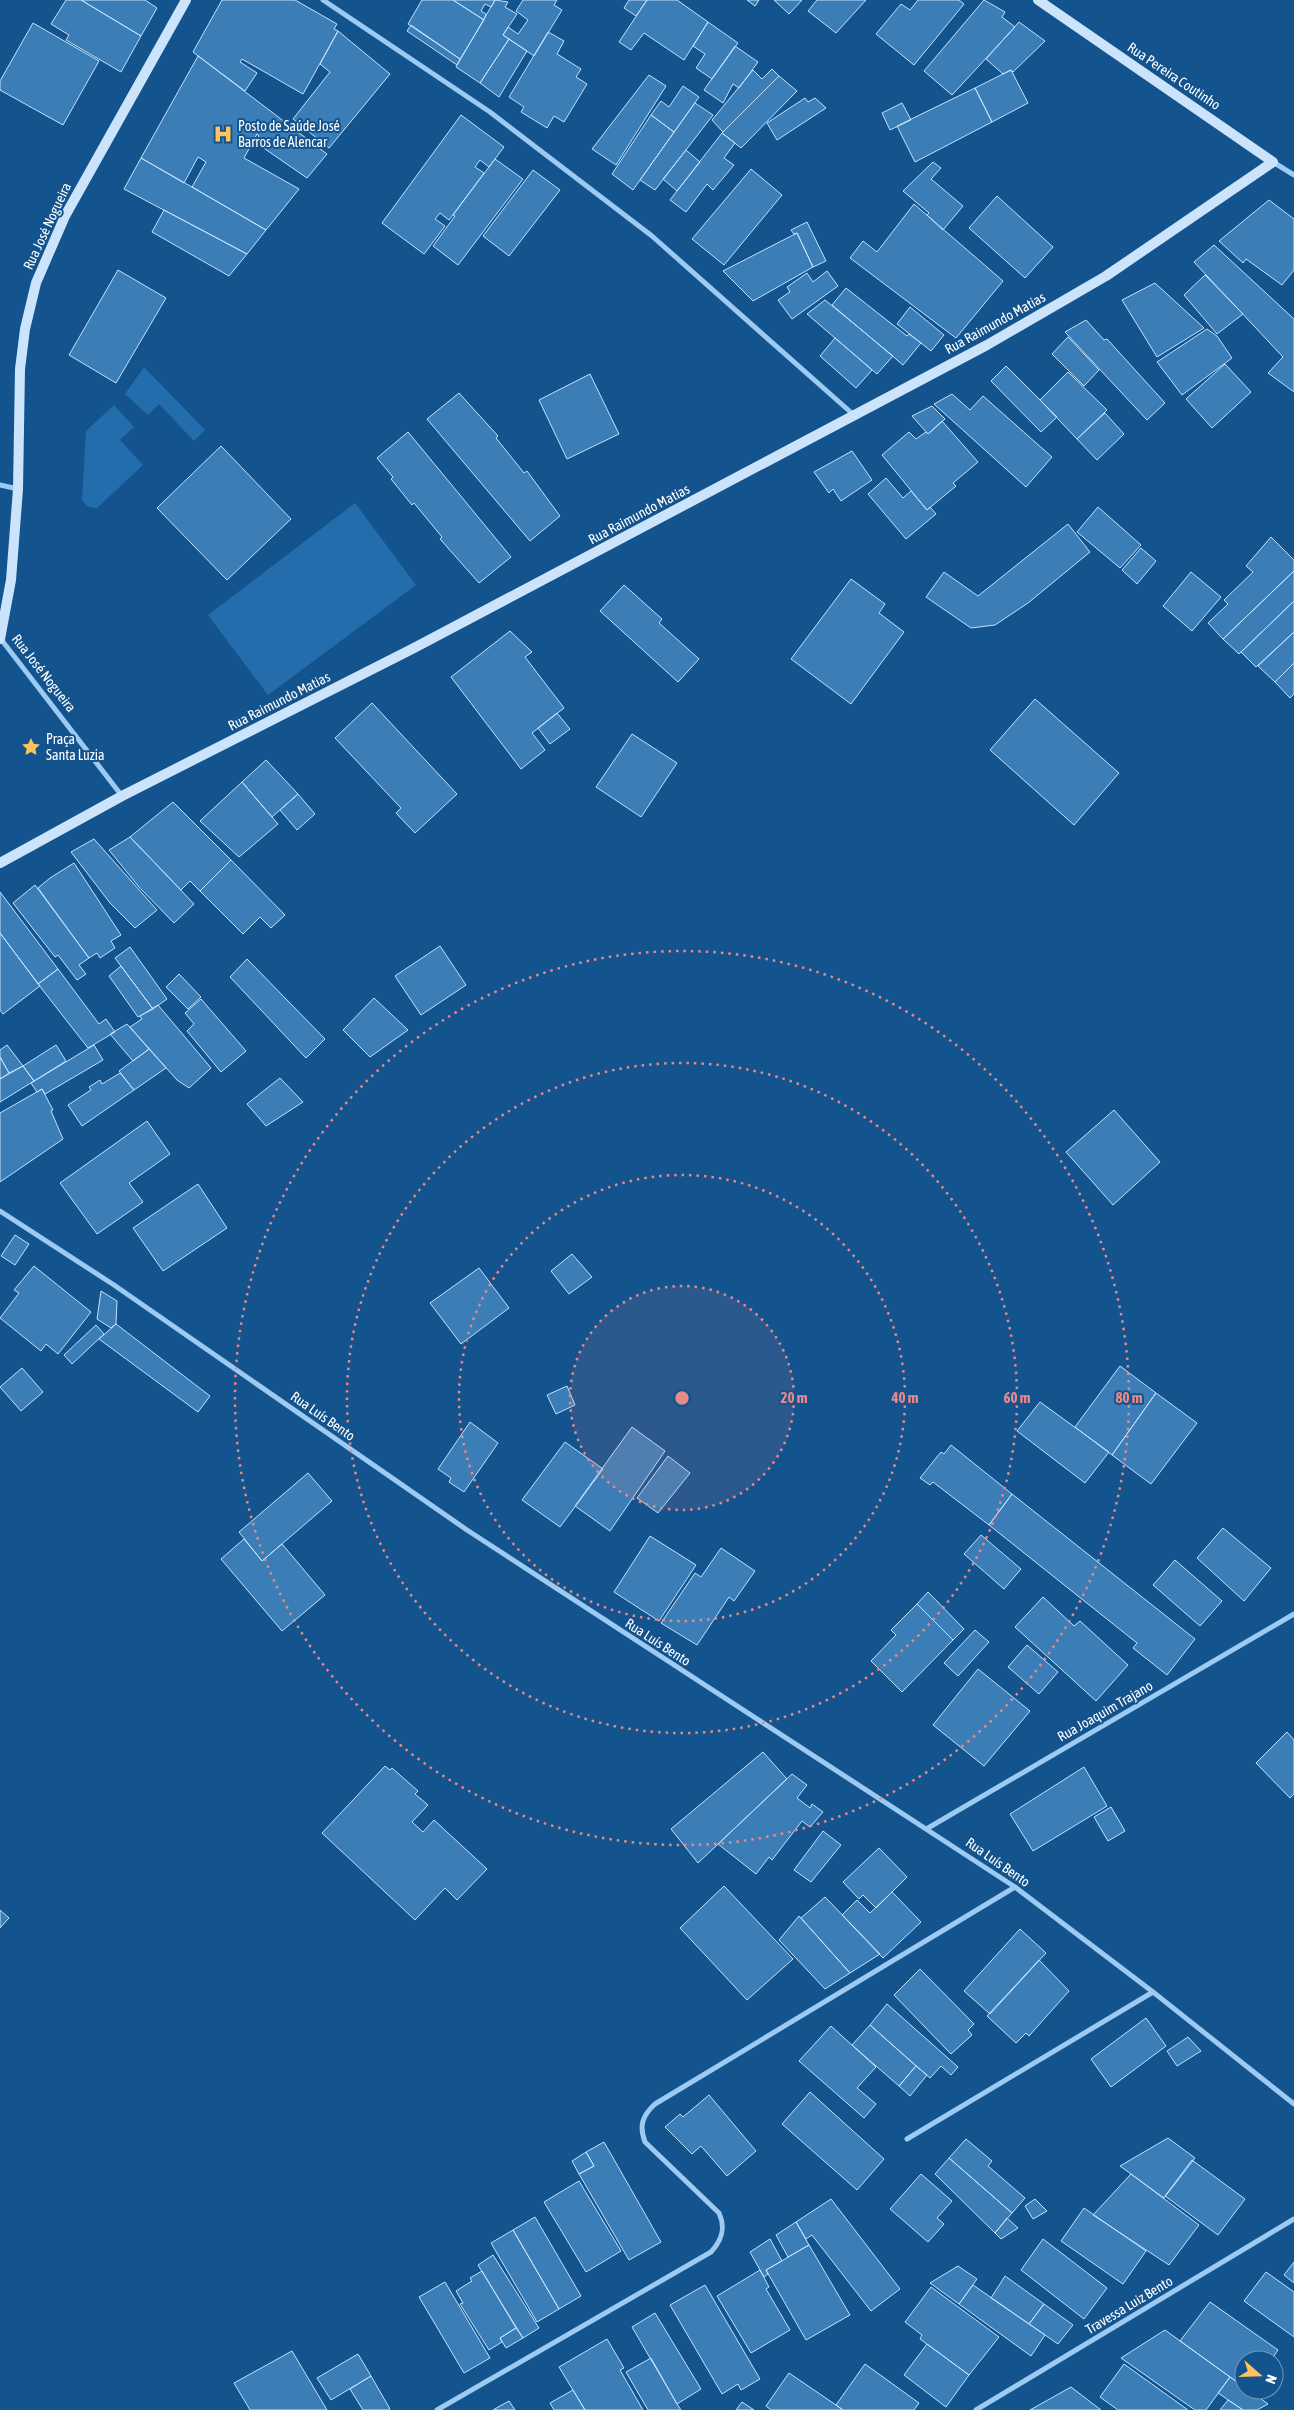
<svg xmlns="http://www.w3.org/2000/svg" width="1294" height="2410" viewBox="0 0 1294 2410" font-family="'Asap Condensed',sans-serif">
	<style>
		.green { fill: #246dad }
		.building { fill: #3b7db7; stroke: #c3e2fc }
		.lines { fill: none; stroke-linecap: round; stroke-linejoin: round }
		.street { stroke: #9ccaf1; stroke-width: 5 }
		.secondary { stroke: #cbe4fc; stroke-width: 10 }
		.ring { fill: none; stroke: #e88989; stroke-width: 2.5; stroke-dasharray: 2.5 5 }
		.labels { text-anchor: middle; stroke-width: 4; stroke-linejoin: round; paint-order: stroke }
		.street-label { font-size: 14px; fill: #fff; stroke: #13538e }
		.poi-label { font-size: 14px; fill: #fff; stroke: #13538e; text-anchor: start }
		.centre { fill: #e88989; stroke: #13538e; stroke-width: 2.5 }
		.ring-label { font-size: 15px; text-anchor: middle; font-weight: bold; fill: #e88989; stroke: #13538e; stroke-width: 4; stroke-linejoin: round; paint-order: stroke }
	</style>
	<rect width="100%" height="100%" fill="#13538e"/>
	<path class="green" d="M144,367L205,430L194,441L159,404L148,415L125,394Z
		M114,405L134,427L120,440L143,465L97,508C89,508 85,506 82,499L86,431Z
		M355,503L416,585L268,695L208,615Z"/>
	<path class="building" d="M66,0H81L141,36L121,72L66,40L69,35L51,24Z
		M81,0H145L157,8L141,36Z
		M222,0H295L337,24L334,29L338,31L303,94L242,59L240,62L257,73L245,91L193,52Z
		M422,0H453L484,20L460,59L408,24Z
		M453,0H495L491,7L485,4L481,11L486,14L484,20Z
		M495,0L508,2L505,7L517,14L503,35L509,39L480,83L456,67Z
		M523,0H557L554,5L562,10L534,56L503,35L508,27L518,34L528,20L516,11Z
		M629,0H647L636,16L624,8Z
		M647,0H677L708,22L684,60L644,33L631,50L619,42Z
		M747,0H759L755,6Z
		M774,0H802L789,14Z
		M817,0H866L836,33L808,11Z
		M918,0H959L964,4L914,65L876,34L901,4L910,10Z
		M984,0L1005,12L1002,17L1015,27L952,95L924,71Z
		M708,22L738,43L712,79L696,68L705,54L693,46Z
		M1019,22L1045,41L1013,72L1011,70L1003,74L986,59Z
		M33,23L99,61L63,125L0,90V81Z
		M411,25L460,59L457,65L407,31Z
		M338,31L390,74L329,148L293,119L330,72L320,64Z
		M548,32L564,41L557,54L581,69L576,77L587,84L564,122L554,116L547,128L521,112L524,107L509,97Z
		M509,39L527,51L499,97L480,83Z
		M735,46L758,62L739,88L733,84L723,103L704,90Z
		M198,56L327,154L307,178L255,142L259,136L257,134L244,158L299,189L266,230L192,187L206,162L198,157L184,183L141,158Z
		M772,69L779,76L723,132L712,120L753,70L762,79Z
		M1011,70L1028,103L992,122L975,88Z
		M649,75L666,86L616,165L592,149Z
		M779,76L797,91L741,148L722,133Z
		M683,86L699,97L674,132L651,115L661,101L669,107Z
		M975,88L992,122L915,162L897,126Z
		M805,98L808,102L815,98L826,108L777,140L767,123Z
		M695,103L713,115L655,190L640,180Z
		M902,103L911,120L890,130L882,113Z
		M461,115L504,147L489,167L480,160L475,167L484,173L449,220L440,213L435,219L445,226L424,254L382,223Z
		M651,115L674,132L633,190L612,174Z
		M722,133L735,143L724,158L734,165L713,190L707,184L686,212L670,200Z
		M686,150L700,162L677,191L663,179Z
		M141,158L192,187L266,230L247,254L124,189Z
		M495,159L523,179L458,265L433,246L455,216L453,215Z
		M933,162L941,168L931,179L963,206L943,230L927,215L929,213L903,191Z
		M751,169L782,195L724,265L692,239Z
		M533,170L560,190L509,256L483,236Z
		M997,196L1053,247L1025,278L969,228Z
		M1269,200L1294,219V270L1282,285L1246,259L1243,263L1219,241Z
		M914,204L1003,281L956,338L850,258L863,241L877,252Z
		M164,210L247,254L229,276L152,232Z
		M807,222L826,261L813,267L797,233L794,234L791,230Z
		M797,233L813,267L753,301L723,271Z
		M1214,245L1294,319V392L1268,373L1283,357L1194,262Z
		M118,270L166,298L116,383L69,355Z
		M827,271L838,286L792,319L778,300L790,292L787,287L807,273L813,282Z
		M1205,275L1243,314L1217,334L1184,295Z
		M1155,283L1204,328L1157,357L1122,300Z
		M846,288L907,336L909,334L921,343L903,365L832,305Z
		M825,300L893,356L877,374L807,314Z
		M910,307L944,335L931,351L897,324Z
		M1086,320L1104,340L1107,339L1165,403L1147,420L1065,332Z
		M1207,329L1217,336L1232,358L1182,395L1157,362Z
		M1068,337L1099,370L1084,386L1052,354Z
		M835,338L872,370L856,388L820,356Z
		M1225,364L1251,392L1212,428L1186,399Z
		M1006,366L1057,417L1041,432L991,381Z
		M1068,372L1107,410L1077,439L1040,400Z
		M590,374L619,434L567,459L539,400Z
		M459,393L498,436L496,438L524,473L527,471L560,516L530,541L427,419Z
		M952,394L970,410L983,396L1052,457L1026,487L934,404Z
		M932,406L945,419L928,434L912,416Z
		M1105,413L1124,434L1097,460L1077,439Z
		M942,421L978,462L953,483L956,486L927,510L882,455L909,432L916,439L926,432L928,434Z
		M408,432L511,557L479,583L440,539L442,537L414,503L412,505L391,479L393,477L377,458Z
		M221,446L291,519L227,580L157,508Z
		M852,451L872,480L841,501L833,489L829,493L814,472Z
		M886,478L903,498L911,491L927,510L930,507L936,514L906,539L868,494Z
		M1098,507L1141,545L1120,568L1077,532Z
		M1068,524L1090,552L1028,603L995,625L971,628L926,597L944,572L978,596Z
		M1271,537L1294,560V571L1223,639L1208,623L1228,604L1224,600L1253,572L1246,566Z
		M1141,548L1156,561L1137,584L1122,570Z
		M1294,571V601L1239,654L1223,639Z
		M1191,572L1221,597L1192,631L1163,606Z
		M851,579L885,604L879,613L904,632L851,704L791,659Z
		M624,585L662,619L659,623L699,659L678,682L600,611Z
		M1294,601V632L1256,667L1241,652Z
		M510,631L532,652L525,657L564,708L532,733L545,750L521,769L451,677Z
		M1294,632V663L1275,682L1258,666Z
		M1294,663V694L1290,698L1275,682Z
		M1035,699L1119,773L1074,825L990,750Z
		M372,703L457,794L415,833L396,813L401,808L335,738Z
		M557,713L570,729L550,744L538,728Z
		M632,734L677,763L641,817L596,787Z
		M266,760L298,794L272,817L242,782Z
		M242,782L278,824L239,857L200,821Z
		M298,794L315,814L297,830L280,810Z
		M173,802L231,860L200,891L190,881L181,890L130,837Z
		M130,837L194,904L174,923L139,887L109,850Z
		M94,839L157,910L135,928L110,903L71,852Z
		M231,860L285,915L271,928L260,917L243,934L200,891Z
		M74,863L121,935L111,941L115,948L100,958L97,953L89,958L38,888L50,878Z
		M35,885L89,958L79,965L86,974L77,980L58,955L55,957L13,903Z
		M0,892L58,969L38,984L0,933Z
		M0,933L40,986L3,1014L0,1010Z
		M440,946L466,985L421,1015L395,976Z
		M130,947L167,999L153,1009L115,958Z
		M247,959L325,1039L306,1058L230,977Z
		M121,966L153,1009L138,1017L109,976Z
		M58,969L99,1024L106,1019L115,1032L88,1048L38,984Z
		M179,974L201,997L188,1009L166,987Z
		M374,998L408,1030L370,1057L343,1030Z
		M201,999L246,1051L221,1072L187,1031L194,1024L185,1013Z
		M158,1005L211,1068L189,1088L177,1080L130,1027L142,1019L140,1016Z
		M127,1024L149,1049L133,1061L110,1034Z
		M7,1045L23,1066L9,1073L0,1057V1050Z
		M56,1045L66,1061L34,1081L23,1066Z
		M94,1045L103,1060L45,1094L42,1089L37,1092L31,1083Z
		M149,1049L166,1068L134,1090L119,1071Z
		M0,1057L9,1073L0,1079Z
		M23,1066L34,1081L0,1102V1079Z
		M120,1073L134,1090L82,1126L68,1105L91,1090L89,1087L100,1080L102,1084Z
		M280,1078L303,1102L266,1126L247,1104Z
		M42,1089L53,1110L51,1111L63,1139L0,1182V1113Z
		M1114,1110L1160,1162L1113,1205L1066,1152Z
		M147,1121L170,1154L129,1183L143,1202L97,1234L60,1183Z
		M198,1184L227,1228L163,1271L133,1228Z
		M15,1235L29,1244L15,1265L1,1256Z
		M572,1254L592,1277L569,1294L551,1271Z
		M34,1266L91,1312L58,1354L46,1344L41,1351L0,1318L19,1293L14,1290Z
		M479,1268L509,1308L461,1344L430,1303Z
		M101,1291L117,1301L116,1324L111,1328L97,1319Z
		M116,1324L210,1396L198,1412L99,1339Z
		M96,1325L104,1334L72,1364L64,1355Z
		M1120,1366L1156,1393L1112,1455L1075,1427Z
		M22,1368L43,1392L21,1411L0,1387Z
		M567,1386L575,1405L556,1414L547,1395Z
		M1156,1393L1197,1423L1151,1484L1112,1455Z
		M1040,1402L1109,1452L1085,1483L1017,1431Z
		M470,1422L498,1443L464,1492L449,1482L451,1478L438,1469Z
		M632,1427L665,1451L610,1531L575,1506Z
		M565,1442L603,1469L560,1527L522,1500Z
		M951,1445L1012,1494L989,1525L933,1482L930,1485L920,1478L941,1452L944,1454Z
		M668,1456L690,1473L658,1513L637,1498Z
		M308,1473L332,1501L262,1561L239,1532Z
		M1012,1494L1195,1639L1167,1675L1133,1648L1137,1643L989,1525Z
		M1223,1528L1271,1568L1244,1601L1197,1558Z
		M981,1535L1021,1569L1004,1589L964,1554Z
		M650,1536L696,1565L659,1621L614,1592Z
		M244,1539L262,1561L282,1544L325,1595L282,1631L221,1559Z
		M721,1548L755,1571L734,1601L729,1597L697,1645L661,1623L695,1573L701,1577Z
		M1175,1560L1222,1601L1200,1626L1153,1585Z
		M928,1592L964,1629L953,1640L917,1604Z
		M1043,1597L1074,1626L1080,1621L1128,1665L1096,1701L1015,1627Z
		M917,1604L953,1640L902,1692L871,1661L896,1635L891,1630Z
		M975,1630L989,1642L958,1676L944,1663Z
		M1027,1645L1058,1672L1039,1694L1008,1667Z
		M978,1669L1030,1711L984,1766L933,1725Z
		M1287,1732L1294,1740V1794L1290,1798L1256,1763Z
		M763,1752L787,1779L698,1863L671,1829Z
		M385,1766L390,1770L392,1768L418,1791L415,1794L428,1805L412,1822L423,1832L434,1820L487,1869L457,1900L445,1888L415,1920L322,1833Z
		M1084,1767L1107,1806L1033,1851L1010,1814Z
		M792,1774L807,1785L797,1798L810,1808L812,1804L823,1812L810,1827L802,1821L772,1860L769,1857L756,1874L718,1844Z
		M1111,1807L1125,1831L1108,1841L1094,1817Z
		M823,1831L841,1845L811,1882L794,1870Z
		M879,1848L907,1877L876,1908L863,1895L859,1899L843,1882Z
		M724,1886L793,1959L747,2000L680,1928Z
		M892,1892L921,1922L883,1958L842,1915L857,1900L870,1913Z
		M825,1897L880,1954L850,1973L801,1918Z
		M0,1910L9,1918L0,1928Z
		M799,1916L850,1973L825,1989L779,1940Z
		M1020,1929L1046,1953L990,2014L964,1991Z
		M1039,1960L1069,1991L1029,2036L1026,2033L1016,2043L987,2016Z
		M920,1969L974,2024L968,2030L972,2035L951,2054L894,1995Z
		M887,2004L958,2067L951,2075L941,2066L930,2078L870,2025Z
		M1146,2018L1166,2046L1111,2087L1091,2059Z
		M870,2025L916,2066L899,2086L852,2045Z
		M831,2026L876,2067L857,2088L876,2104L864,2118L799,2061Z
		M1188,2037L1201,2051L1177,2066L1167,2051Z
		M916,2066L927,2075L910,2096L899,2086Z
		M810,2092L884,2159L857,2190L782,2124Z
		M709,2095L756,2151L727,2176L701,2146L692,2154L665,2127L680,2114L683,2117Z
		M1168,2138L1195,2158L1164,2198L1120,2166Z
		M966,2139L992,2161L988,2166L1025,2198L1012,2213L949,2158Z
		M604,2142L661,2242L629,2260L579,2174L594,2166L586,2152Z
		M586,2152L594,2166L579,2174L572,2161Z
		M949,2158L1012,2213L995,2233L935,2174Z
		M1192,2160L1245,2199L1218,2235L1165,2196Z
		M921,2174L952,2201L937,2218L944,2224L928,2242L890,2209Z
		M1131,2174L1199,2225L1169,2265L1093,2215Z
		M579,2181L621,2251L586,2272L544,2202Z
		M831,2199L900,2289L871,2311L812,2235L806,2239L796,2222Z
		M1035,2199L1047,2211L1033,2219L1025,2206Z
		M1084,2208L1146,2251L1123,2284L1061,2241Z
		M535,2217L581,2296L559,2309L513,2230Z
		M1007,2218L1018,2228L1001,2239L995,2233Z
		M796,2222L809,2245L788,2257L776,2235Z
		M513,2230L559,2309L537,2322L491,2243Z
		M770,2239L782,2261L766,2270L768,2274L764,2277L750,2252Z
		M1043,2239L1107,2288L1084,2319L1021,2270Z
		M809,2245L850,2315L806,2340L766,2270Z
		M493,2255L539,2328L523,2338L478,2265Z
		M1294,2262V2283L1284,2275Z
		M958,2266L977,2279L959,2304L930,2283Z
		M760,2270L769,2287L766,2289L790,2330L751,2353L717,2296Z
		M482,2271L516,2328L500,2338L502,2342L489,2350L460,2304L463,2303L456,2291L472,2281L470,2278Z
		M1266,2272L1294,2292V2337L1244,2301Z
		M1005,2276L1044,2304L1029,2324L991,2298Z
		M445,2282L490,2358L464,2373L419,2297Z
		M705,2285L760,2379L741,2390L738,2384L722,2394L670,2305Z
		M973,2285L1045,2335L1031,2356L959,2304Z
		M931,2287L999,2337L969,2375L920,2339L922,2335L905,2322Z
		M1210,2302L1278,2350L1271,2360H1244V2387L1180,2341Z
		M1044,2304L1073,2325L1058,2344L1029,2324Z
		M655,2313L701,2389L677,2404L632,2327Z
		M516,2328L523,2338L506,2348L500,2338Z
		M1165,2330L1230,2377L1206,2410H1195L1121,2358Z
		M607,2339L624,2368L620,2370L643,2410H585L559,2367Z
		M927,2344L969,2375L946,2407L904,2375Z
		M292,2351L327,2410H250L234,2383Z
		M358,2354L371,2376L331,2400L317,2378Z
		M651,2358L677,2404L681,2410H648L626,2372Z
		M865,2364L919,2403L914,2410H843L836,2405Z
		M1124,2364L1188,2410H1118L1100,2397Z
		M789,2373L836,2405L843,2410H771L766,2406Z
		M371,2376L390,2409L388,2410H363L350,2389Z
		M1230,2377L1244,2387V2390H1249L1268,2404L1257,2410H1243L1218,2393Z
		M1071,2387L1101,2410H1030Z
		M573,2390L585,2410H554L550,2403Z
		M1228,2400L1243,2410H1220Z
		M509,2401L515,2410H493Z
		M742,2402L754,2410H736Z"/>
	<g class="lines">
		<path class="street" d="M323,0L490,112L652,236L855,416
			M1273,162L1294,175
			M0,485L18,489
			M0,638L122,796
			M0,1211L114,1285L467,1530L1015,1887L1153,1992L1294,2104
			M928,1828L1294,1614
			M907,2139L1153,1992
			M437,2410L711,2252C722,2240 726,2228 719,2213L645,2142C639,2126 642,2116 655,2104L1015,1887
			M976,2410L1294,2219"/>
		<path class="secondary" d="M0,639L11,580L18,489L20,369L25,329L36,283L65,216L186,0
			M0,863L122,796L414,648L987,345L1106,276L1273,162L1038,0"/>
	</g>
	<circle cx="682" cy="1398" r="112" fill="#e88989" fill-opacity=".12"/>
	<g class="ring">
		<circle cx="682" cy="1398" r="112"/>
		<circle cx="682" cy="1398" r="223"/>
		<circle cx="682" cy="1398" r="335"/>
		<circle cx="682" cy="1398" r="447"/>
	</g>
	<defs>
		<g id="hospital-bare" transform="scale(1.5)"><path d="M-5-5h3v3.5h4V-5h3V5h-3V1.5h-4V5h-3Z" fill="#ffc25c" stroke="#13538e" stroke-width="2.5" paint-order="stroke"/></g>
		<g id="sight-bare" transform="scale(1.5)"><path d="M0-6L1.8-2.2L6-1.7L2.9 1.2L3.7 5.4L0 3.3L-3.7 5.4L-2.9 1.2L-6-1.7L-1.8-2.2Z" fill="#ffc25c" stroke="#13538e" stroke-width="2.5" paint-order="stroke"/></g>
	</defs>
	<g fill-rule="evenodd">
		<use href="#hospital-bare" x="223" y="134"/>
		<use href="#sight-bare" x="31" y="747"/>
	</g>
	<g class="labels">
		<g class="street-label">
			<text transform="translate(1174 76) rotate(34)" y="5">Rua Pereira Coutinho</text>
			<text transform="translate(47 226) rotate(-65)" y="5">Rua José Nogueira</text>
			<text transform="translate(995 323) rotate(-29)" y="5">Rua Raimundo Matias</text>
			<text transform="translate(639 514) rotate(-28)" y="5">Rua Raimundo Matias</text>
			<text transform="translate(44 673) rotate(52)" y="5">Rua José Nogueira</text>
			<text transform="translate(279 701) rotate(-27)" y="5">Rua Raimundo Matias</text>
			<text transform="translate(323 1416) rotate(35)" y="5">Rua Luís Bento</text>
			<text transform="translate(658 1642) rotate(33)" y="5">Rua Luís Bento</text>
			<text transform="translate(1105 1711) rotate(-30)" y="5">Rua Joaquim Trajano</text>
			<text transform="translate(998 1862) rotate(35)" y="5">Rua Luís Bento</text>
			<text transform="translate(1129 2305) rotate(-31)" y="5">Travessa Luiz Bento</text>
		</g>
		<g class="poi-label">
			<text x="238" y="131">Posto de Saúde José<tspan x="238" dy="16">Barros de Alencar</tspan></text>
			<text x="46" y="744">Praça<tspan x="46" dy="16">Santa Luzia</tspan></text>
		</g>
	</g>
	<circle cx="682" cy="1398" r="8" class="centre"/>
	<g class="ring-label">
		<text x="794" y="1403">20 m</text>
		<text x="905" y="1403">40 m</text>
		<text x="1017" y="1403">60 m</text>
		<text x="1129" y="1403">80 m</text>
	</g>
	<g transform="translate(1259 2375) rotate(110)"><circle r="24" fill="#13538e" stroke="#7198bb"/>
	<path d="M0-4L9 19L0 12L-9 19Z" fill="#ffc25c"/>
	<text y="-8" font-size="14" font-weight="bold" text-anchor="middle" fill="#ffffff">N</text>
	</g>
</svg>
